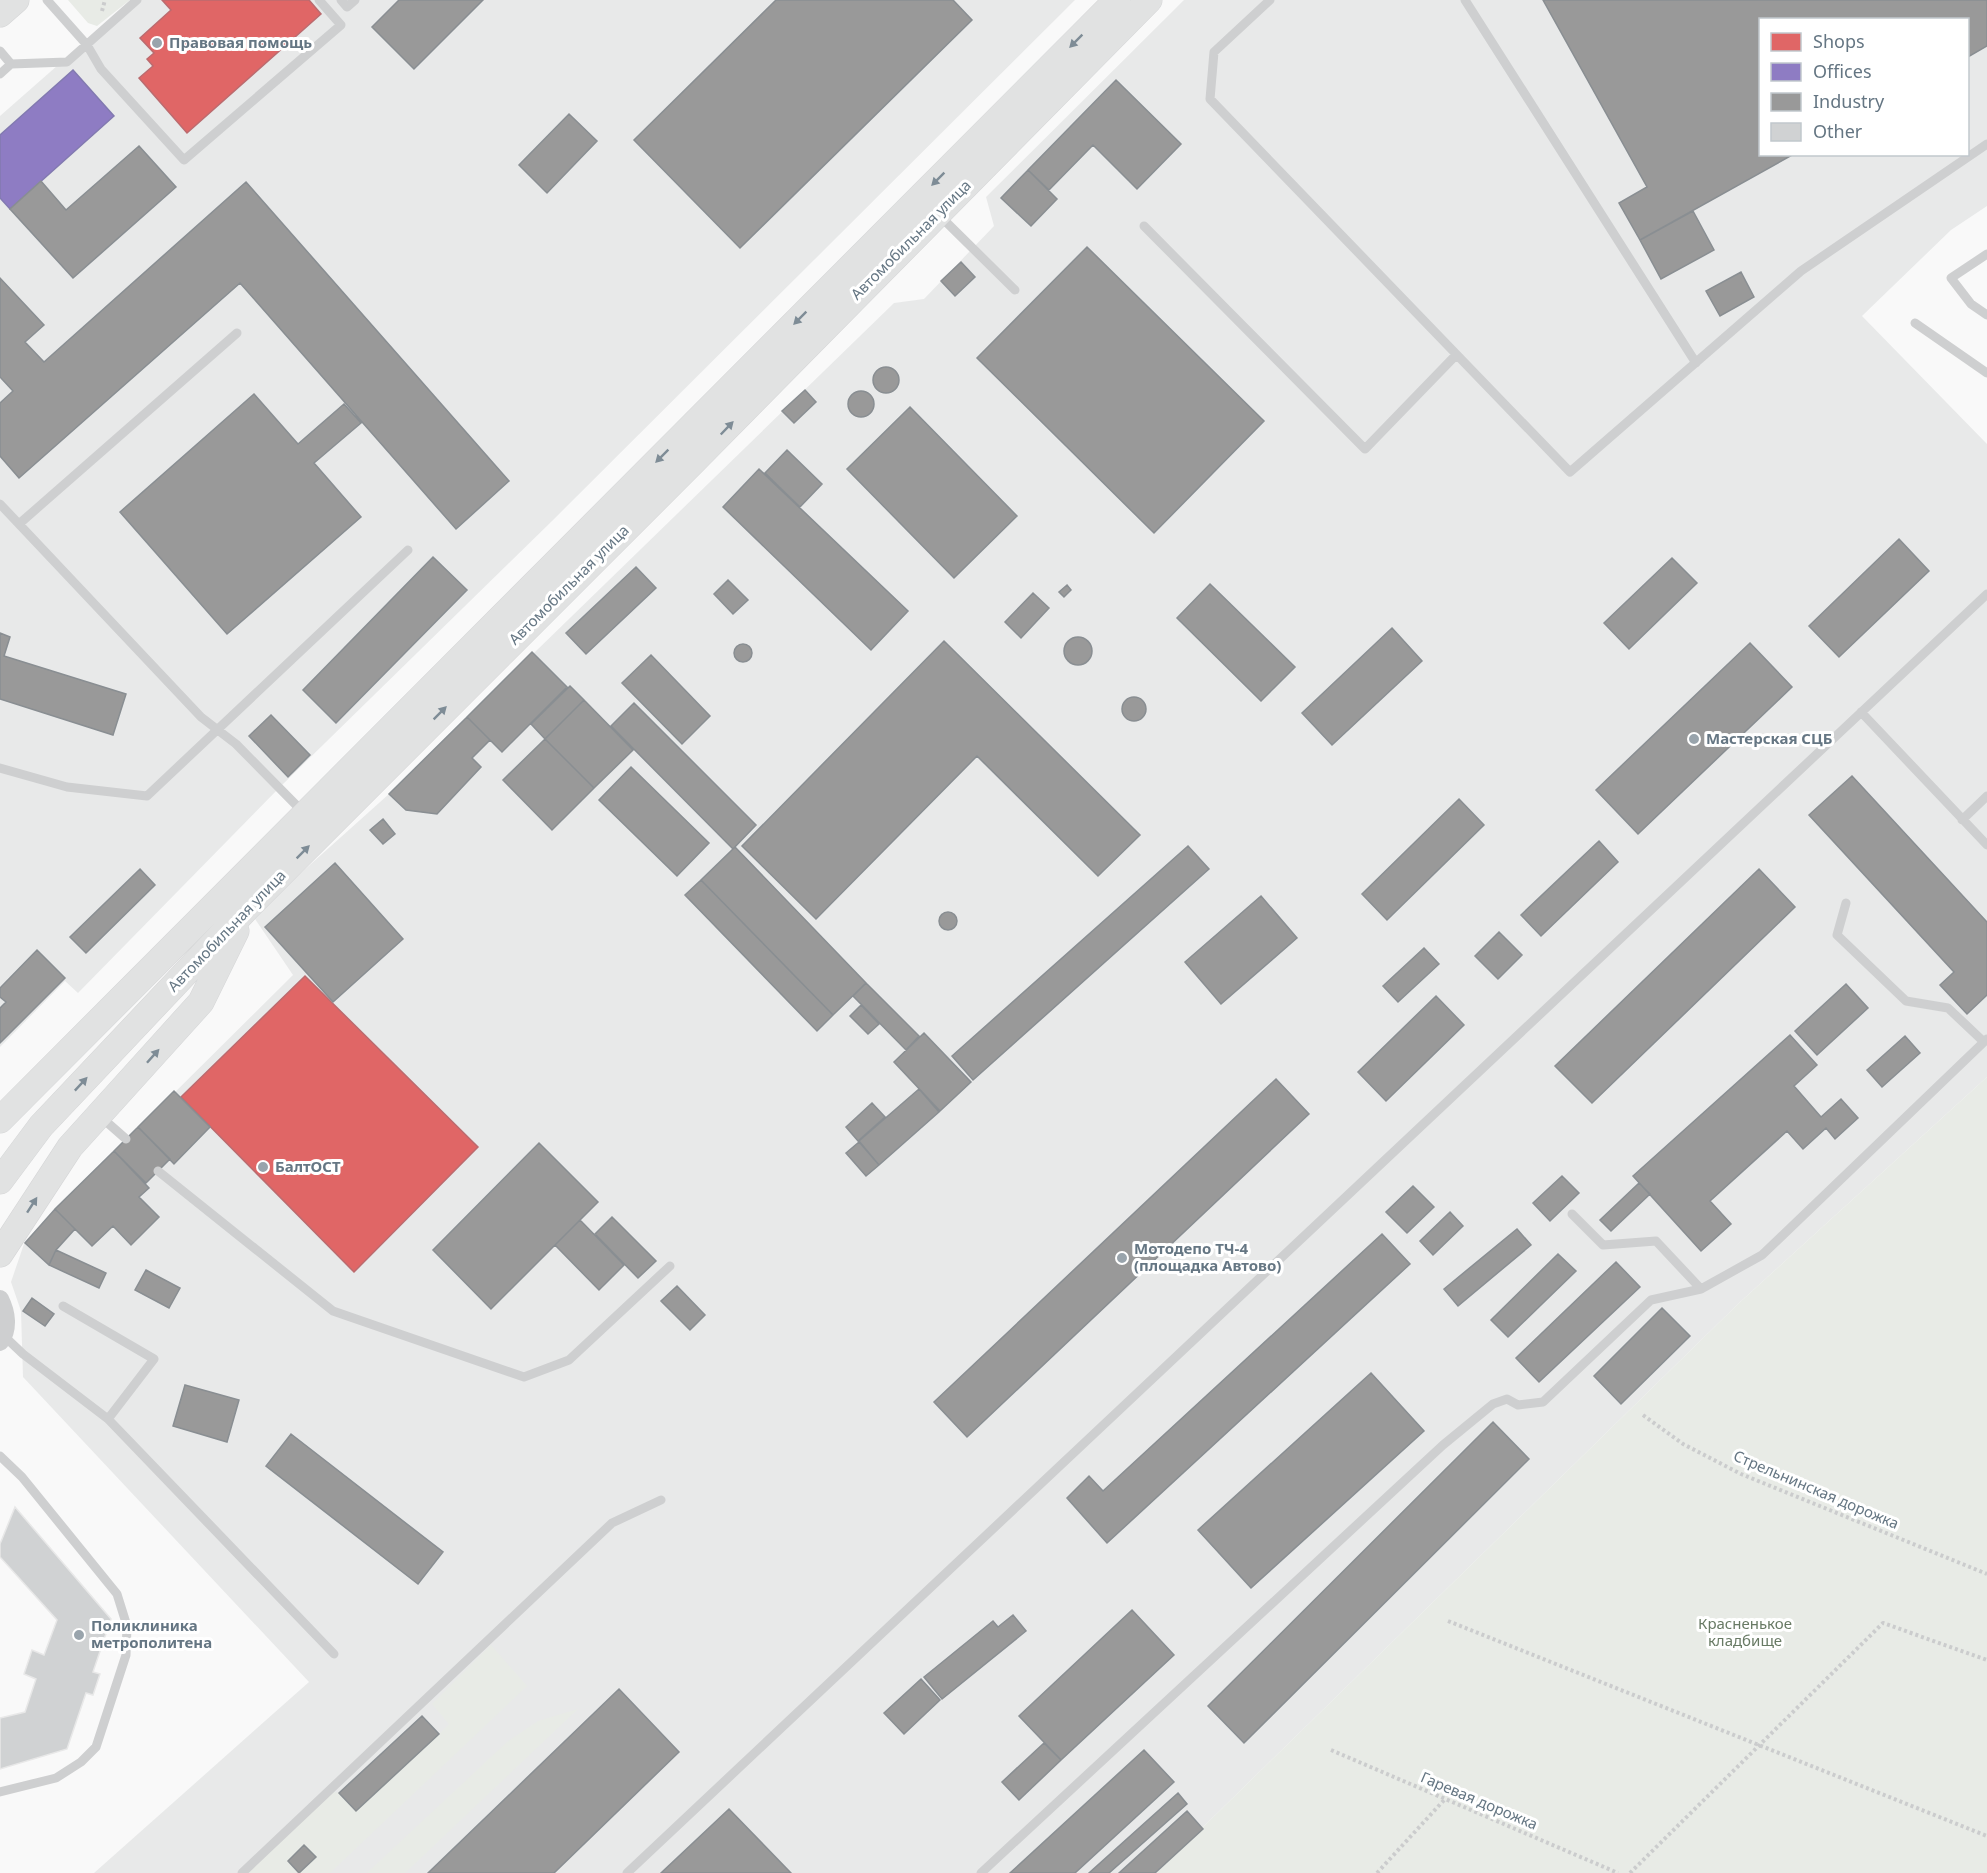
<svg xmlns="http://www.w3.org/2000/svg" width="1987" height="1873" viewBox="0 0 1987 1873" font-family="'Noto Sans',sans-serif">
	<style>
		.built { fill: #e8e9e9; fill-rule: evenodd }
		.green { fill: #e8ebe6 }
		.shops { fill: #e06666; stroke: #bb6b6f; stroke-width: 1.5 }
		.offices { fill: #8e7cc3; stroke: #827ab0; stroke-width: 1.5 }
		.industry { fill: #999; stroke: #898e92; stroke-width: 1.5 }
		.building { fill: #d0d2d3; stroke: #e8e8e8; stroke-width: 1.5 }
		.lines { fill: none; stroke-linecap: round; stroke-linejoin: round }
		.secondary-casing { stroke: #d5d6d7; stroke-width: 27 }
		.path { stroke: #cbcccd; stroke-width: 4; stroke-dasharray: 3 3; stroke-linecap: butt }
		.lane { stroke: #cecfd0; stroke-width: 9 }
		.street { stroke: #cecfd0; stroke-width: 18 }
		.secondary { stroke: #e1e2e2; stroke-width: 26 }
		.oneway { fill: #7e8c96 }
		.poi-dot { fill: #99a4ac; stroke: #fff; stroke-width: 2 }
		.labels { text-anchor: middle; stroke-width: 6; stroke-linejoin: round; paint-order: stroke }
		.poi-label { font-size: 15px; font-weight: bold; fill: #657683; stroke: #fff; text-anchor: start }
		.street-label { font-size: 15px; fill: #657683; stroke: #fff }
		.park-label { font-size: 15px; fill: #687a64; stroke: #fff }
	</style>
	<rect width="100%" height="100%" fill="#f9f9f9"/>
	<path class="built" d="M132,0H1075L550,523L280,787L78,993L65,981L0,1047V116Z
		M1184,0H1987V206L1951,230L1862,316L1987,444V1077L1739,1303L1156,1873H94L309,1682L23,1377L21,1311L11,1282L25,1241L293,975L253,916L389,794L894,303L924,299L994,226L986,197ZM1760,20H1968V154H1760Z"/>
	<path class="green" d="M68,0H130L97,26L88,23Z
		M1987,1077V1873H1156L1739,1303Z
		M491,1645L527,1686L330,1873H248L333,1792L339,1793L356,1811L439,1734L449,1724L432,1704Z
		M578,1709L405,1873H367L507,1742L538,1721Z"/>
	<path class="shops" d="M162,0H309L321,14L187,133L139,78L153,66L147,59L154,53L140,38L171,10Z
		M305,976L478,1147L354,1272L181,1097Z"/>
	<path class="offices" d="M73,70L114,116L10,209L0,198V135Z"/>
	<path class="industry" d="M399,0H483L414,69L372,27Z
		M776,0H953L972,20L740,248L634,140Z
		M1543,0H1987V46L1968,57V20H1760V154H1794L1640,240L1619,203L1647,187Z
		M1116,80L1181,144L1137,189L1093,145L1049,190L1028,170Z
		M569,114L597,141L547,193L519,165Z
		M139,146L176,187L73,278L10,209L41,181L66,210Z
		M1028,170L1057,199L1031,226L1001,198Z
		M246,182L509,481L456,529L240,283L19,478L0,456V403L13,391L0,377V278L44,325L25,342L44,362Z
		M1693,211L1714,250L1661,279L1640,240Z
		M1087,247L1264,421L1154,533L977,358Z
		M961,262L975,277L955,296L941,281Z
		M1741,272L1754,297L1720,316L1706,291Z
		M873 380a13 13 0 1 1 26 0a13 13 0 1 1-26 0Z
		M805,390L816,402L794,423L782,411Z
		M848 404a13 13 0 1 1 26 0a13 13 0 1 1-26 0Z
		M254,394L298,444L344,404L361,423L314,463L361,517L227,634L120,512Z
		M910,407L1017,516L954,578L847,469Z
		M787,450L822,484L800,507L765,473Z
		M759,469L908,611L871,650L723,507Z
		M1899,539L1929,571L1839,657L1809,626Z
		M433,557L467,590L336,723L303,690Z
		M1672,558L1697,583L1629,649L1604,623Z
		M636,567L656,588L586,654L566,633Z
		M728,580L748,600L733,614L714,594Z
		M1210,584L1295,667L1261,701L1177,618Z
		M1067,585L1071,590L1064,597L1059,592Z
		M1033,593L1049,608L1021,638L1005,622Z
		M1392,628L1422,661L1332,745L1302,713Z
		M0,633L10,637L4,656L126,694L113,735L0,699Z
		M1064 651a14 14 0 1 1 28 0a14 14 0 1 1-28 0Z
		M944,641L1140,835L1098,876L977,756L816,919L742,846Z
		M1750,643L1792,687L1638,834L1596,790Z
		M734 653a9 9 0 1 1 18 0a9 9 0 1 1-18 0Z
		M532,652L567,687L502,752L467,717Z
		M651,655L710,716L682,744L622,683Z
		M570,686L584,700L545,739L531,724Z
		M1122 709a12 12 0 1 1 24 0a12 12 0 1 1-24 0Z
		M584,700L633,750L594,788L545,739Z
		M634,703L756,825L733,849L611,726Z
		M271,715L310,755L288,777L249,736Z
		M467,717L490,740L472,758L481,767L437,814L406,810L389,794Z
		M545,739L594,788L552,830L503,780Z
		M631,767L709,843L677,876L599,800Z
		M1852,776L1987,922V995L1967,1014L1940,985L1954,972L1809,815Z
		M1459,799L1484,825L1387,920L1362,894Z
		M383,819L395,834L383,844L370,830Z
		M1599,841L1618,862L1541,936L1521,915Z
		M1188,846L1209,869L973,1080L952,1056Z
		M735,847L866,983L833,1015L701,880Z
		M335,863L403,939L333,1002L265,927Z
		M140,869L155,885L86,953L70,937Z
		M1759,869L1795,907L1592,1103L1555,1066Z
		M701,880L833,1015L817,1031L685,895Z
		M1261,896L1297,938L1221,1004L1185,962Z
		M939 921a9 9 0 1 1 18 0a9 9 0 1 1-18 0Z
		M1499,932L1522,955L1498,979L1475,956Z
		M1424,948L1439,964L1398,1002L1383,986Z
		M37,950L65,978L0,1043V1008L6,1002L0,997V988Z
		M866,983L919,1036L906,1050L853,996Z
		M1846,984L1868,1008L1817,1055L1795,1031Z
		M1436,996L1464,1025L1386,1101L1358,1072Z
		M861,1005L879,1024L868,1034L850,1016Z
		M924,1033L971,1082L940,1111L894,1062Z
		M1790,1035L1817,1065L1794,1086L1821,1117L1841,1099L1858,1118L1835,1139L1826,1128L1803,1149L1787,1131L1710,1201L1731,1224L1701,1251L1633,1176Z
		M1905,1036L1920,1053L1882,1087L1867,1070Z
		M1276,1079L1309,1114L967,1437L934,1402Z
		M919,1089L939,1112L879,1165L859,1141Z
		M174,1091L210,1127L174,1164L138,1127Z
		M872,1103L885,1117L858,1141L846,1127Z
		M138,1127L170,1159L146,1183L114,1151Z
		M859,1142L879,1165L866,1176L846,1153Z
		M539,1143L598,1202L491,1309L433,1250Z
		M114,1151L149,1188L139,1197L159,1217L131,1245L113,1226L92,1246L55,1209Z
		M1562,1176L1579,1193L1550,1221L1533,1203Z
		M1639,1183L1650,1194L1611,1231L1600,1220Z
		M1413,1186L1434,1207L1407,1233L1386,1212Z
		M55,1209L75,1229L56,1250L49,1265L25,1243Z
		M1450,1212L1463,1226L1433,1255L1420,1241Z
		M612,1217L656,1261L638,1278L595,1234Z
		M580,1220L624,1265L599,1290L555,1245Z
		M1517,1229L1531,1245L1458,1306L1444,1289Z
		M1382,1234L1410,1264L1107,1543L1067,1498L1089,1476L1103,1491Z
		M56,1250L106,1273L99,1288L49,1265Z
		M1558,1254L1576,1271L1508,1337L1491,1320Z
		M1616,1262L1640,1287L1539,1382L1516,1358Z
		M146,1270L180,1288L169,1308L135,1290Z
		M677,1286L705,1315L690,1330L661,1301Z
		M32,1298L54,1314L45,1326L23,1311Z
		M1662,1308L1690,1336L1621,1404L1594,1376Z
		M1371,1373L1424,1431L1251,1588L1198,1530Z
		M185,1385L239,1400L227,1442L173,1426Z
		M1493,1422L1529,1459L1244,1743L1208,1706Z
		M291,1434L443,1552L418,1584L266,1466Z
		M1132,1610L1174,1655L1061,1760L1019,1716Z
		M1013,1615L1026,1631L942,1699L924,1677L993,1621L998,1627Z
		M921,1679L940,1700L904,1734L884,1713Z
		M619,1689L679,1752L554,1873H428Z
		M422,1716L439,1734L356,1811L339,1793Z
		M1044,1743L1061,1760L1019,1800L1002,1782Z
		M1144,1750L1174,1782L1075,1873H1010Z
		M1178,1793L1187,1804L1109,1873H1089Z
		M729,1809L791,1873H661Z
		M1187,1811L1203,1829L1155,1873H1119Z
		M304,1845L316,1857L299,1873L288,1861Z"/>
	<path class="building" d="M15,1507L111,1619L93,1672L100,1674L93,1695L86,1693L67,1749L0,1769V1718L25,1712L36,1679L24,1674L32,1650L44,1655L57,1620L0,1557V1544Z"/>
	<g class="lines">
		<g class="secondary-casing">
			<path id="secondary" d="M0,14L16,0
				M0,1120L1117,0
				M0,1181L41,1126L247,908L695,460L1149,0
				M0,1254L70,1147L201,1002L236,931"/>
		</g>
		<path class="path" d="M102,11L105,0
			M1643,1415L1683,1444L1741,1474L1987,1574
			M1448,1621L1987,1836
			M1331,1750L1618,1873
			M1377,1873L1445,1799
			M1630,1873L1883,1623L1987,1660"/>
		<path class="lane" d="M47,0L87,45L101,69L184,160L341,25L319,0
			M341,0L347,7L355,0
			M1270,0L1214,52L1210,99L1570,472L1801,271L1987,144
			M1465,0L1696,363
			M0,51L11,64L0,74
			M11,64L67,62L137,0
			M939,215L1015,290
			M1144,226L1365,449L1456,355
			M1987,254L1951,278L1971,304L1987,315
			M1915,323L1987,373
			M0,504L201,717L236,744L304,813
			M19,524L237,333
			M1861,712L1987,845
			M0,768L67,787L147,796L408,550
			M1962,820L1987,796
			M1846,903L1837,935L1906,1001L1948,1008L1984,1042
			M101,1117L126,1139
			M158,1171L333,1311L524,1377L569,1360L670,1266
			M1572,1214L1603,1245L1656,1241L1701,1289L1762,1255L1987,1039
			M63,1306L154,1359L108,1419
			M4,1336L23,1354L108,1419L334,1654
			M0,1456L22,1477L117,1594L127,1626L126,1655L96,1747L81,1762L56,1778L0,1792
			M242,1873L612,1523L661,1500
			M627,1873L1987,594
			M981,1873L1443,1445L1493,1404L1507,1399L1518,1405L1543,1402L1651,1300L1701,1289"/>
		<path class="street" d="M0,1299C7,1313 9,1329 0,1342"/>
		<use href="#secondary" class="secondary"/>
	</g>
	<defs><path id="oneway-solid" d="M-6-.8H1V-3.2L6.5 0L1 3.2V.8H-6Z" transform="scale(1.5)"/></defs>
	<g class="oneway">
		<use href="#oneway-solid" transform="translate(1076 41) rotate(135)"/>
		<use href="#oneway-solid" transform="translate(938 179) rotate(135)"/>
		<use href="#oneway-solid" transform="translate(800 318) rotate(135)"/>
		<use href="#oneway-solid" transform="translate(727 428) rotate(-46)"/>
		<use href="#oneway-solid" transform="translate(662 456) rotate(135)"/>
		<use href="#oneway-solid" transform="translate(440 713) rotate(-45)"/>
		<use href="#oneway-solid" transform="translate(303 852) rotate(-45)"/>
		<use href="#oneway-solid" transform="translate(153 1056) rotate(-48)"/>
		<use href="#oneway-solid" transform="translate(81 1084) rotate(-47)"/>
		<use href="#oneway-solid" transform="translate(32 1205) rotate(-57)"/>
	</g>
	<g class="poi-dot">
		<circle cx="157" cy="43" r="6"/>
		<circle cx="1694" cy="739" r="6"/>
		<circle cx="263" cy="1167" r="6"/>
		<circle cx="1122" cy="1258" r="6"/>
		<circle cx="79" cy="1635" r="6"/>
	</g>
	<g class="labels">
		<g class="poi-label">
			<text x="169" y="48">Правовая помощь</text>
			<text x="1706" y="744">Мастерская СЦБ</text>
			<text x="275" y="1172">БалтОСТ</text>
			<text x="1134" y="1254">Мотодепо ТЧ-4<tspan x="1134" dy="17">(площадка Автово)</tspan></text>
			<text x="91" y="1631">Поликлиника<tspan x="91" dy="17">метрополитена</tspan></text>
		</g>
		<g class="street-label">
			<text transform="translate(911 240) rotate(-45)" y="5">Автомобильная улица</text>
			<text transform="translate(569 585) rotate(-45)" y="5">Автомобильная улица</text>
			<text transform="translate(227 931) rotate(-46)" y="5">Автомобильная улица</text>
			<text transform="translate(1816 1490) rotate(23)" y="5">Стрельнинская дорожка</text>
			<text transform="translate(1479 1801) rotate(23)" y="5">Гаревая дорожка</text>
		</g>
		<g class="park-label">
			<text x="1745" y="1629">Красненькое<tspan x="1745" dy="17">кладбище</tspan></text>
		</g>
	</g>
	<rect x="1759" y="18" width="210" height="138" fill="#ffffff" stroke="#c1c8cd" stroke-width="1.5"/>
	<rect x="1771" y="33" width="30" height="18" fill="#e06666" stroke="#c1c8cd" stroke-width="1.5"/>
	<text x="1813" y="48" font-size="18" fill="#657683">Shops</text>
	<rect x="1771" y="63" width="30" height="18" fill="#8e7cc3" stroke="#c1c8cd" stroke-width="1.5"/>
	<text x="1813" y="78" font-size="18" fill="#657683">Offices</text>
	<rect x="1771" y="93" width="30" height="18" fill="#999999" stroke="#c1c8cd" stroke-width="1.5"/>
	<text x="1813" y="108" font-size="18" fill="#657683">Industry</text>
	<rect x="1771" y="123" width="30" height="18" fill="#d0d2d3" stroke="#c1c8cd" stroke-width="1.5"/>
	<text x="1813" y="138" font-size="18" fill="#657683">Other</text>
</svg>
